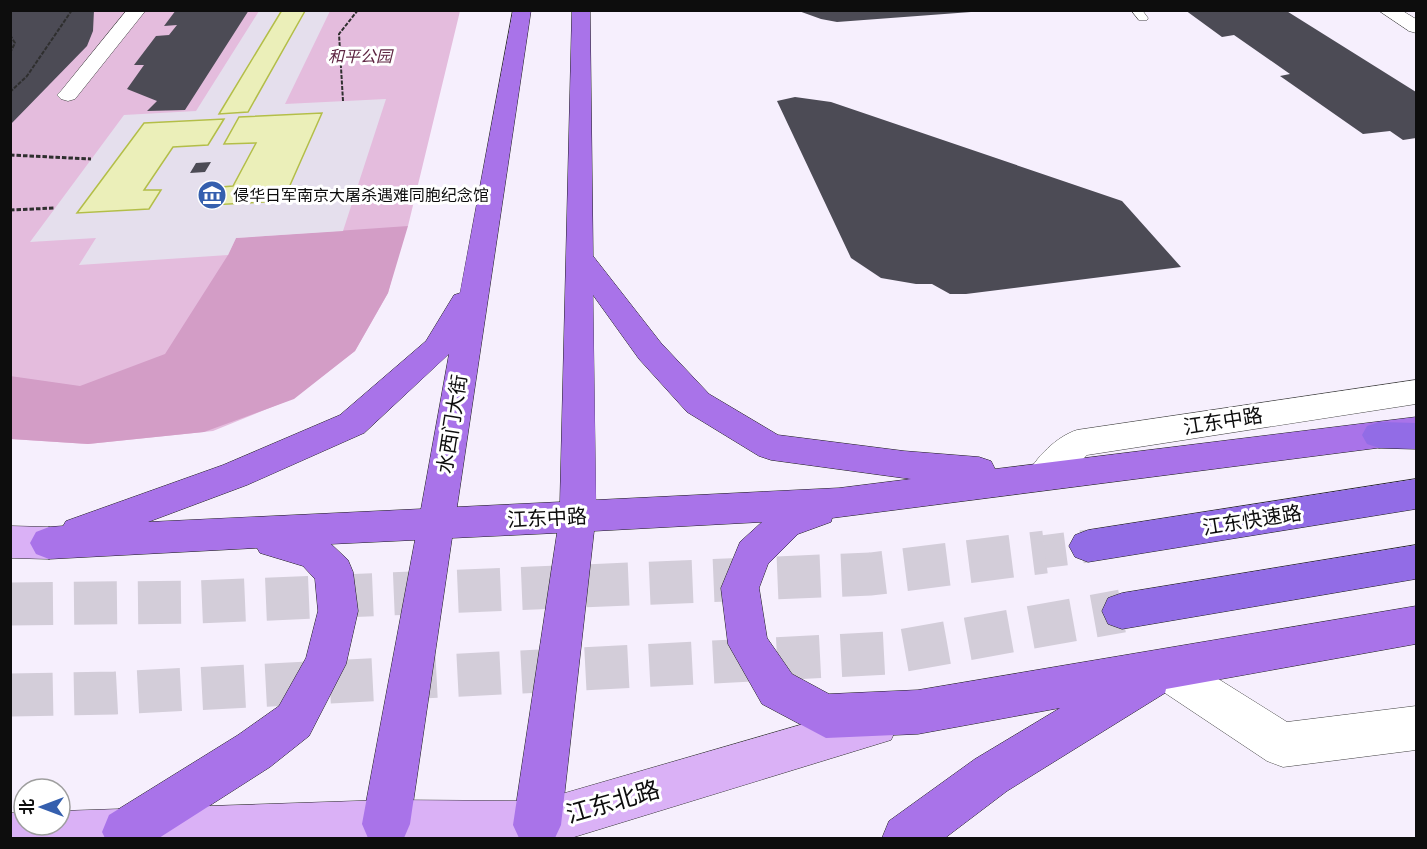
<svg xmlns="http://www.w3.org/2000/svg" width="1427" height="849" viewBox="0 0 1427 849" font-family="Literata,'Noto Sans SC',serif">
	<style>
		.green { fill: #e4bcdd }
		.forest { fill: #d39dc6 }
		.plaza { fill: #e5dfed; fill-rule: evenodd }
		.water { fill: #ebefb9; stroke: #b3be48; stroke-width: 1.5 }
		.building { fill: #4c4b55 }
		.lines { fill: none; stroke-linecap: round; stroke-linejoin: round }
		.trunk-tunnel-far1 { stroke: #d3cdd9; stroke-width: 33; stroke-dasharray: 33 16; stroke-linecap: butt }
		.trunk-tunnel { stroke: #d3cdd9; stroke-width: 43; stroke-dasharray: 43 21; stroke-linecap: butt }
		.service-casing { stroke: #404040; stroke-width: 1 }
		.minor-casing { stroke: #404040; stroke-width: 1 }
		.tertiary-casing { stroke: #404040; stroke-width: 1 }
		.secondary-casing { stroke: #2f2f2f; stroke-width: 1 }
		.primary-casing { stroke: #1e1e1e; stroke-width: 1 }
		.trunk-casing { stroke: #1e1e1e; stroke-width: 1 }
		.path-far1 { stroke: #2f2f2f; stroke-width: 2; stroke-dasharray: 4 1.5; stroke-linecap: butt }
		.path { stroke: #2f2f2f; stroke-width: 3; stroke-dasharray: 4.5 2; stroke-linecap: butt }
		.service { fill: #fff; fill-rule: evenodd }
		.minor { fill: #fff; fill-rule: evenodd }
		.tertiary { fill: #fff; fill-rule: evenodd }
		.secondary { fill: #dab1f6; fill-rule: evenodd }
		.primary { fill: #a973e9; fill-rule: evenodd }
		.trunk { fill: #926ce6; fill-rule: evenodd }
		.labels { text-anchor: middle; stroke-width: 6; stroke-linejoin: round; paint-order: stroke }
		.far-park-label { font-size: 16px; font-style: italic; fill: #5e2542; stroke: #fff }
		.far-poi-label { font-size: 16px; fill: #0d0d0d; stroke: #fff; text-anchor: start }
		.street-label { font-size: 20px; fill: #0d0d0d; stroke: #fff }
		.near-street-label { font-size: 24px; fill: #0d0d0d; stroke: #fff }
	</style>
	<rect width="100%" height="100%" fill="#f6effd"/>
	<path class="green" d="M10,11H460L408,226L405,227L388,293L355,351L294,398L213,431L88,444L11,439Z"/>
	<path class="forest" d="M408,226L388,293L355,351L294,399L204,432L88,444L11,439L10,376L80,386L165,354L228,255L236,238Z"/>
	<path class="plaza" d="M259,11H282L220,113L248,112L305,11H330L285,104L386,99L343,231L236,238L228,255L79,265L96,238L30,242L124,115L196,111ZM224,119L208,145L173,147L144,191L161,190L78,213L144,123ZM257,142L283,201L233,186Z"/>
	<path class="water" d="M282,10L305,11L248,112L219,114Z
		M322,113L283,201L211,205L221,187L233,186L256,143L224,144L239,117Z
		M224,119L208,145L173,147L144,190H161L149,209L77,213L144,123Z"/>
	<path class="building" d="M10,10H94L93,31L87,46L10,125Z
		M176,10H249L185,110L147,111L157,101L127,89L144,65H134L156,36L169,35L177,25L164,26Z
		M796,10H971V12L837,22L821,19Z
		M1185,10H1285L1416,92V138L1403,140L1390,131L1363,134L1280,76L1290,74L1234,35L1222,37Z
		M795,97L831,102L1122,201L1181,267L966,294H950L932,284H916L881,278L851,258L777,101Z
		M211,162L205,172L190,173L196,163Z"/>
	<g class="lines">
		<path class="trunk-tunnel-far1" d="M1033,553L1088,546"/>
		<path class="trunk-tunnel" d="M10,604L198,602L871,574L1045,552
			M10,695L115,693L889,653L1122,611"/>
		<g class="service-casing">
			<path id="service" d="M1131,10H1142L1148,18L1147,20H1139Z"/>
		</g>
		<g class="minor-casing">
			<path id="minor" d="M127,10H146L75,99L68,101L61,99L57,95L61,91Z"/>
		</g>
		<g class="tertiary-casing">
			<path id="tertiary" d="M1378,10H1401L1416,19V33L1409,31Z
				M1416,380V404L1087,455C1070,472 1057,496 1031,487L1026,477C1035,458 1057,436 1077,430Z
				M1165,649L1180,655L1287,722L1416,706V750L1283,767L1267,761L1150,683L1144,669L1150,655Z"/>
		</g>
		<g class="secondary-casing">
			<path id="secondary" d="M10,526L49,527L62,532L68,543L62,554L49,559L10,558Z
				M876,703L891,710L898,725L891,740L571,838H10V813H24V825H60V811L386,800L537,801Z"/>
		</g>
		<g class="primary-casing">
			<path id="primary" d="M513,10H531L457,507L560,502L572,10H590L593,256L661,343L709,394L778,435L904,451L979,457L991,461L995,469L1416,417V443L832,518L831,522L798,534L768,564L759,588L767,638L792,674L829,694L918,690L1416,606V644L1166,689L1165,693L1007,791L945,838H882L889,821L975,759L1060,708L918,734L826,738L762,704L728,644L721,588L740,542L762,522L594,531L561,825L555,838H519L513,825L557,533L452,538L410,824L404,838H368L362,824L415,540L331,544L348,560L353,572L358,611L346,664L309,736L270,767L159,838H105L102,832L109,815L238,735L279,706L306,658L318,611L315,579L303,566L260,553L257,548L49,559L36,554L30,543L36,532L49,527L63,526L66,521L223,465L340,415L426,341L454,295L460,293ZM593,295L639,359L687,412L759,456L771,460L911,479L839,488L596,500ZM449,354L421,509L148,522L247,485L364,433Z"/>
		</g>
		<g class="trunk-casing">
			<path id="trunk" d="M1379,422L1416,423V449L1379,448L1367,444L1362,435L1367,426Z
				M1416,479V509L1088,562L1075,557L1069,546L1075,535L1088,530Z
				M1416,545V579L1122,629L1108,624L1102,611L1108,598L1122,593Z"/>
		</g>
		<path class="path-far1" d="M10,35L15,43L10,53
			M10,92L27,76L72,10
			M343,101L339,34L358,10"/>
		<path class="path" d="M10,155L91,159
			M10,210L55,208"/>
		<use href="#service" class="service"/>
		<use href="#minor" class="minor"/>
		<use href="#tertiary" class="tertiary"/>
		<use href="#secondary" class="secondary"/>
		<use href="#primary" class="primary"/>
		<use href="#trunk" class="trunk"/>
	</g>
	<defs>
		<g id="museum-disc" transform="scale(1.5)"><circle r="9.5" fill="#355fae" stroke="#fff"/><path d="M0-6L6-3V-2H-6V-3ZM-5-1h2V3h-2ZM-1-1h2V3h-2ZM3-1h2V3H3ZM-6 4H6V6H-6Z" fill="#fff"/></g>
	</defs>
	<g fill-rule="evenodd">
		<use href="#museum-disc" x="212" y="195"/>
	</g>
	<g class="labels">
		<g class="far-park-label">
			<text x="360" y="62">和平公园</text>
		</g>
		<g class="far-poi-label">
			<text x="233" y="201">侵华日军南京大屠杀遇难同胞纪念馆</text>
		</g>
		<g class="street-label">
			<text transform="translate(1223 421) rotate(-9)" y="7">江东中路</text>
			<text transform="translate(452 424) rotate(-81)" y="7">水西门大街</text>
			<text transform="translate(547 518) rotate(-3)" y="7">江东中路</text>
			<text transform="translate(1252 520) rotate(-9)" y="7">江东快速路</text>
		</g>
		<g class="near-street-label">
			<text transform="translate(613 802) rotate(-16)" y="8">江东北路</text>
		</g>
	</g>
	<rect width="1427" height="849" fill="none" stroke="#0d0d0d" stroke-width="24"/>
	<g transform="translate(42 807) rotate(270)"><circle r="28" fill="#ffffff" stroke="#9e9e9e" stroke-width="1.5"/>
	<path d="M0-4.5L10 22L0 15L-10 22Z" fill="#355fae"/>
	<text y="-9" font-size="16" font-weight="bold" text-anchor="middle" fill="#0d0d0d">北</text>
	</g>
</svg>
